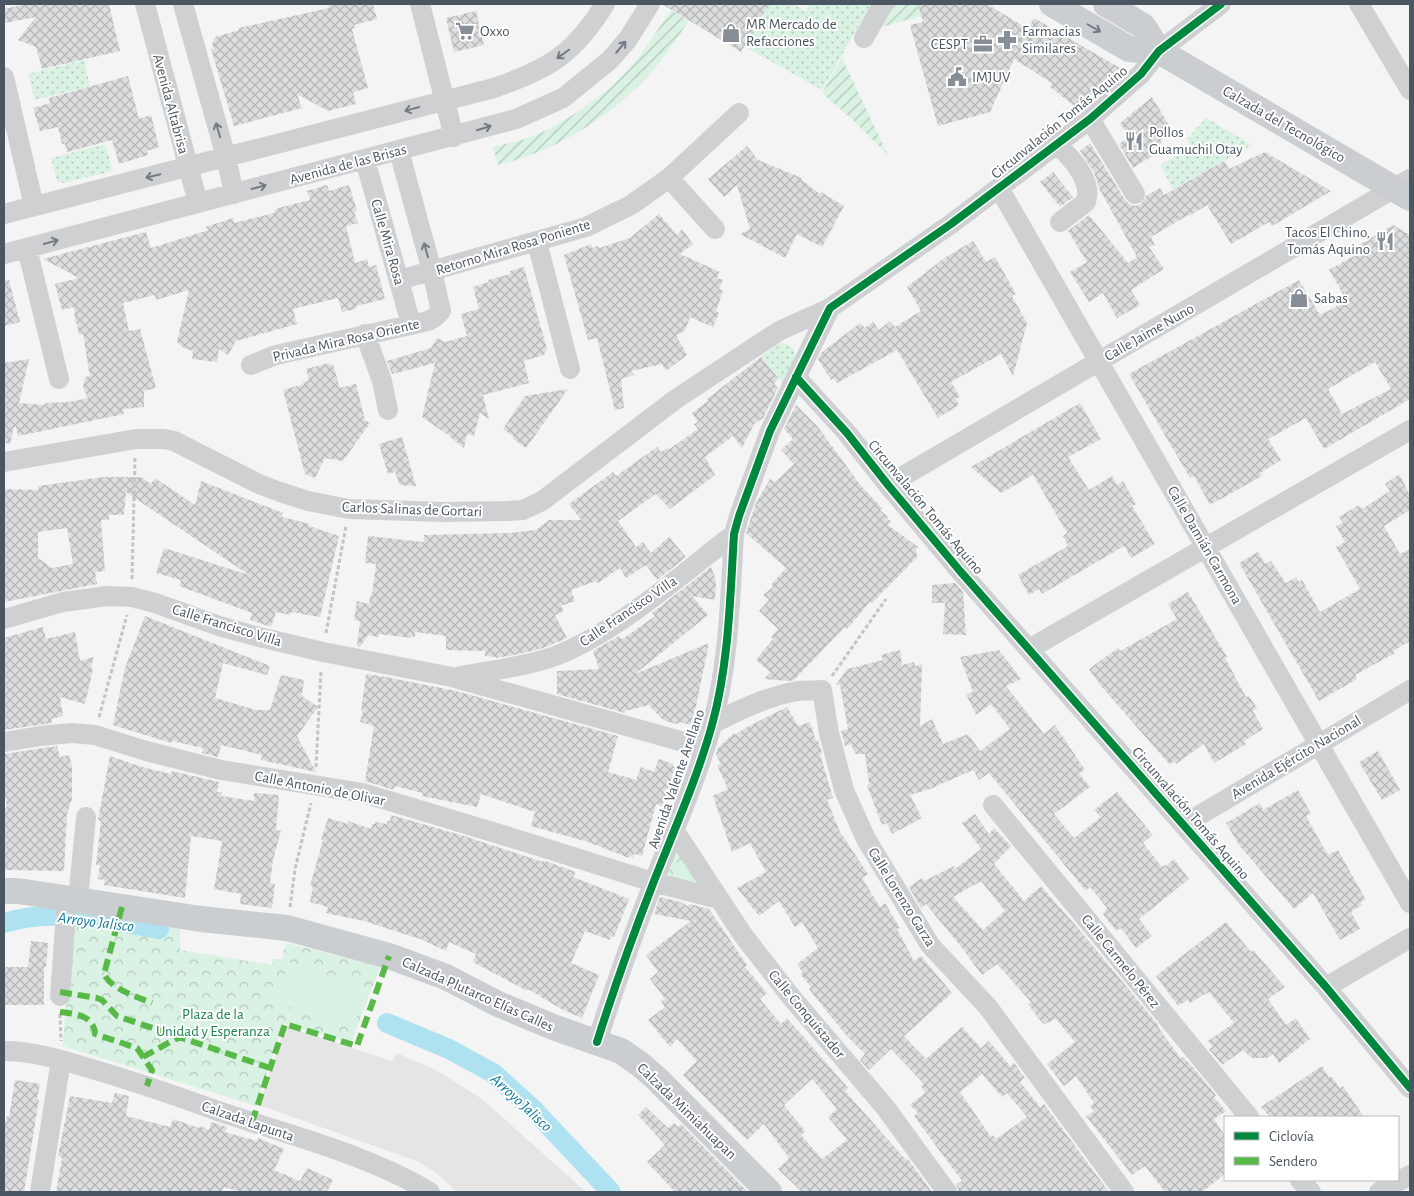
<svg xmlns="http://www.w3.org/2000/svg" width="1414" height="1196" viewBox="0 0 1414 1196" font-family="'Alegreya Sans',sans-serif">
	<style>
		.education { fill: #e6e5e6 }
		.grass { fill: url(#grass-dots) }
		.park { fill: url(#park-crowns) }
		.garden { fill: url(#garden-furrows) }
		.pitch { fill: #d9f2e3 }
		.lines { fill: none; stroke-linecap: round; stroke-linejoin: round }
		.canal { stroke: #aee2f0; stroke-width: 20 }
		.building { fill: url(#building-cross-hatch); fill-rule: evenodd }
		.path { stroke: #bcc7c4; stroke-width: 3; stroke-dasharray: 4 2.5; stroke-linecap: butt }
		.minor { stroke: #ced0d2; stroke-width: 20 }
		.major { stroke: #caced1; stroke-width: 26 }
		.quiet { stroke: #58b947; stroke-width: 6; stroke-dasharray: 12 6; stroke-linecap: butt }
		.cycleway-casing { stroke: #fff; stroke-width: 11 }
		.cycleway { stroke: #00873e; stroke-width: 8 }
		.oneway { stroke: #707a83 }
		.oneway2 { stroke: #727b83 }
		.labels { text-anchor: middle; stroke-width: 4; stroke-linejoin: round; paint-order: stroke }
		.poi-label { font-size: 15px; fill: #4a5661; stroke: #fff; text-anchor: start }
		.street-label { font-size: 15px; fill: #4a5661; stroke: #fff }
		.park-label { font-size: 15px; fill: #17864f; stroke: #fff }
		.water-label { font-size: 16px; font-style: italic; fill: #0c7c9b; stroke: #fff }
	</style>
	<defs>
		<pattern id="grass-dots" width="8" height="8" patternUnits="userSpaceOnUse" patternTransform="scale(1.25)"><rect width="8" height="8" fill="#d9f2e3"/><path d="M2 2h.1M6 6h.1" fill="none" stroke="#b2c7bb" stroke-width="1.8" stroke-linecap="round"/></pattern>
		<pattern id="park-crowns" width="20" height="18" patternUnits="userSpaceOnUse" patternTransform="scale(1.25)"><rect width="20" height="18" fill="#d9f2e3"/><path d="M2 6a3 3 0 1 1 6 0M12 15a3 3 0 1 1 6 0" fill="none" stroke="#b2c7bb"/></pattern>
		<pattern id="garden-furrows" width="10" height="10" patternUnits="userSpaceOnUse" patternTransform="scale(1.25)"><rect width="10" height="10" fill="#d9f2e3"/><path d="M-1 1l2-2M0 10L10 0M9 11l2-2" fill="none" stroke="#b2c7bb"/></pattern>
		<pattern id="building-cross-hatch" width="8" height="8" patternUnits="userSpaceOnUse" patternTransform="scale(1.25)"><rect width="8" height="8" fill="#ddddde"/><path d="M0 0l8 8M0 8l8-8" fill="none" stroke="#b5b6b7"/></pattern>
	</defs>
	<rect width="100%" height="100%" fill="#f4f4f4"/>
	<path class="education" d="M285,1026L392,1061L397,1053L436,1070L482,1099L586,1192H457L436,1173L419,1162L259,1105Z"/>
	<path class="grass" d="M769,4H792L806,11L810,4H871L822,90L744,46Z
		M84,60L90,86L35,100L28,74Z
		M1206,118L1252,145L1173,189L1160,165L1182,153L1181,150L1191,144L1187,139Z
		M105,144L113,171L64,183L57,181L51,158Z
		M779,343C807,344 791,370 785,385L761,357Z"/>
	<path class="park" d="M677,847L702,886L667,876Z
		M72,918L158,935L162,925L180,930V950L272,965L273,959H282L284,949L287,943L380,967L351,1043L283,1023L256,1106L63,1046Z"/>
	<path class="garden" d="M894,4H918L922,16L881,27Z
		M671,10L689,21C679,35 670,49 660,62C619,112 561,150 498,165L493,147C505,144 518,142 530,137C559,127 598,99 620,78C640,59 655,33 671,10Z
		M842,58L888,155L855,122L822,93Z"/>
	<path class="pitch" d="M289,962L367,988L353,1028L275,1002Z"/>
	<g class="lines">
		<path class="canal" d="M4,923C56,907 106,920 159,929
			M387,1023L449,1049L493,1073L533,1109L611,1192"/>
	</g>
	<path class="building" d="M26,4H109L120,51L42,69L36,47L18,40L36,17L4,23V9Z
		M328,4H373L377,19L354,25L355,28L352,29L368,88L353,92L356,104L328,111L297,94L302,108L234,126L211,49H214L212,44L215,37L236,31L239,30V28L329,8Z
		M662,4H769L741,52Z
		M918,4H987L1028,29L1034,18L1120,68L1077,108L1050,87L1052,83L1014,59L990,112L938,126L910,25L923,22Z
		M476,11L484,45L454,52L446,18Z
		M128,76L139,119L151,115L159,147L147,151L148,155L119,164L112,140L67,152L65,144H62L58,127L40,131L33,108L50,103L49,98Z
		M1152,97L1173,132L1160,140L1162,143L1151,150L1154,155L1133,168L1119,144L1129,137L1120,123Z
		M1090,143L1125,200L1129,204L1135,206L1141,204L1146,196L1160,188L1164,195L1224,161L1229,169L1265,152L1331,191L1272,226L1269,222L1231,244L1207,205L1189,216L1188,215L1151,237L1155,245L1149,247L1164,269L1131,290L1140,305L1117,318L1103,293L1089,302L1070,272L1087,262L1068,231L1089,215L1128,263L1137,257L1099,188L1094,172L1080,151Z
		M747,146L758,160L802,178L801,179L820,194L821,192L844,206L822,247L797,234L785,258L740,234L750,229L737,185L724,197L708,179Z
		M1053,172L1073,197L1060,207L1040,182Z
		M327,185L329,191L349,185L357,211L354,212L358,223L346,226L355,263L367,259L369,267L376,265L385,299L356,306V309L342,312L338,298L293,309L297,324L236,341L228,355L219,349L217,362L192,359L193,351L184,348L177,342L189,290L156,300L155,295L123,303L129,331L140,329L156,388L144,391V407L123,409L124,414L18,436L16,427H14L10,444L4,443V363L29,359L19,403L44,405L46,403L69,402L88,398L83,388L85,377L90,376L89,371L83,334L79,335L77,324L75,321L74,307L62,310L55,284L79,278L43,259L146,232L151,248L209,230L205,227L233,218L234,223L274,213V211L278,208L310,200L307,191Z
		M659,214L677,235L682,229L693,244L680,254L720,272L717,278L723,280L719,289L723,291L716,311L719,313L713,327L690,317L685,331L676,335L687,355L666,371L662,364L631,371L634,375L621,379L624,408L615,410L597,338L588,340L564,255L591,244L592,248L598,246L599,248L630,238Z
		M1393,225L1410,235V399L1324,449L1306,418L1268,439L1281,460L1260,473L1262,476L1210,505L1194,476L1190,478L1129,374L1299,280L1320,315L1347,301L1329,270L1363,251L1359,245ZM1375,362L1391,389L1342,414L1328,389Z
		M973,241L986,262L995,257L1016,294L1012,296L1027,323L1013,376L1001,354L951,382L960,397L956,399L959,405L938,418L897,350L837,383L834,378L831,380L818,359L822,352L860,323L865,328L873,322L879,330L890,321L895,327L921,311L907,287L943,259Z
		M524,267L547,349L544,355L524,361L529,383L483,395L489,419L480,413L474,436L467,434L464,448L450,437V435L445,433L422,417L435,363L392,374L387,361L431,348L437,338L445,342L467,336L461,314L479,309L473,287L489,282L488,280L510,274V271Z
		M4,280H9L20,322L4,326Z
		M761,357L778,378L774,384L778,388L763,418L754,424L742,448L733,436L705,457L715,475L670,509L656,494L618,521L636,547L643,542L651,553L669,537L686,557L657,580L646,565L626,578L620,568L598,583L596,581L571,590L575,601L561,606L564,611L555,615L567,638L543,648L519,654L496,658V657L485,656V651L446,650V636L415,632V637L411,636V638L379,634L378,637L368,635L360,647L357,646L360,621L354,620L357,601L369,604L370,595H372L376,564L365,563L368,536L424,542V535L510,533L536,530L549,520H581L569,504L613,472L616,476L657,447L661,452L667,448L668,450L698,429L694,424L698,422L692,413L708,401L707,399Z
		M329,363L330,365L333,364L340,388L356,384L365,420L370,423L343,461L325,458L315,478L305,474L283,390L304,384L303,382L309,380L306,369Z
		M568,389L526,448L513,439L514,437L503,429L525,396Z
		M1080,403L1101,439L1068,457L1089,490L1112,476L1117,485L1123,481L1136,504L1132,506L1155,544L1131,558L1124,546L1042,594L1039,589L1029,595L1018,575L1068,546L1063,536L1067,533L1033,475L1001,493L971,467Z
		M796,405L818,427L861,486L882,508L880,510L888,517L887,519L891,521L888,525L918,547L916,550L917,557L872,603L871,601L847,629L845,627L794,680L788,681L764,679L770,672L756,660L773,639L771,637L778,629L759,611L769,600L763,595L773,587L771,585L786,568L746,533L756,503L770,479L775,482L794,464L781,450L793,439L784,429Z
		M402,437L413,476L416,486L400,485L395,472L388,474L379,444Z
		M1399,474L1410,495V510L1384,526L1400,554L1410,549V641L1393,651L1395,653L1355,675L1357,679L1319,701L1239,563L1258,552L1265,564L1271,561L1286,583L1296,577L1299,582L1302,580L1320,612L1360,589L1336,547L1345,542L1336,526L1343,523L1339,517L1359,505L1362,509L1390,491L1385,484Z
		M104,477H141L151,484L155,478L195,505L201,481L283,513L282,517L310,524L309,526L339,536L320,617L291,612L290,615L276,612L271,627L250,620L252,613L179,586L181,580L156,573L164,548L249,575L126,492L124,515H109V520H101L105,571L95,572L97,584L4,602V489L39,490L38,486ZM67,528L73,564L52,568L38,558V532Z
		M711,567L716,580L715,600L692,596L708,615L635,674L709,643L696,706L690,725L681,722L676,724L663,720L649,705L625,711V713L557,694V671L599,669L593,651L619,636L621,639L624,638L655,616L652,613Z
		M955,583L963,592L966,635L943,634L945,603H932V585Z
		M1188,592L1227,657L1225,658L1246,697L1249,696L1257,708L1253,711L1263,729L1244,741L1246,744L1214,763L1204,744L1176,764L1174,761L1170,765L1101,686L1089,669L1118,648L1120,651L1177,619L1168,604Z
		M145,616L270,666L267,675L223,663L215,698L256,710H270L281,675L304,680L302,696L318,707L297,736L316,772L261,760L262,755L221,745L218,757L202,753L203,748L172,741L171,743L113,725L125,668Z
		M43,627L46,639L75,632L80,661L94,657L91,668L93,669L85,704L60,697L63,716L51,719L52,723L4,730V638Z
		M900,650L902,665L914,662L915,666L922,664L920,726L932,719L943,744L968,734L980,751L1010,729L991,704L976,715L966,694L973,692L960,657L999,650L1021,679L1006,686L1044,734L1055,725L1085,770L1079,773L1090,787L1054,814L1074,838L1101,817L1094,810L1117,792L1153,835L1143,843L1162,867L1164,865L1166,866L1174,859L1189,879L1139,919L1152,936L1136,948L1121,928L1116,931L1103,914L1107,908L1090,887L1086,891L989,773L979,780L973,770L930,789L910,795L922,818L892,834L887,823L882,825L867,785L869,783L865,754H855L851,744L845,746L841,731L848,729L840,685H836L847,669L883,660L881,655Z
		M366,674L386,677L456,691L618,736L608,772L636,780L641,767L654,772L659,759L673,764V766L675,767L662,806L656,804L642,856L634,854L633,857L630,856L629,858L588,842L531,826L535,812L481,794L477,807L422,796L423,793L395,786L394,790L365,781L374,726L360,722L363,711H361Z
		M787,707L798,726L810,722L816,741L818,740L822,753L820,754L833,798L827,800L840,832L868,874L862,878L880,907L885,903L900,928L897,929L914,961L921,956L952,993L904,1036L926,1059L962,1027L981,1048L989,1041L1010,1066L1014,1063L1025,1078L1020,1082L1040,1107L1044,1104L1109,1192H959L956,1184L962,1181L914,1116L918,1113L910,1105L925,1093L921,1086L924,1084L891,1049L869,1070L860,1060L865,1054L845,1034L809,989L811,987L801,975L803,973L797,964L818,948L802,922L795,927L779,901L759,916L737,888L766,872L750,843L732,852L713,796L728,789L717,765L721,764L716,754L718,748L734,733L735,735L747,727ZM982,1074L1002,1097L1007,1093L1027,1117L996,1139L993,1135L991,1137L960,1092Z
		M57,746L60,757L69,755L72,766V799L67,814L64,871L4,870V809L7,807L4,793V754Z
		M1378,751L1400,790L1382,800L1359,762Z
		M110,756L142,767L171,774L172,771L219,782L217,792H222L221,796L254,801V793L279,795L276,830L281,831L273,860L270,883L275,884L272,908L240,904L241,894L214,889L222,841L191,836L185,898L104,885L105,880L98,879L100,865H96L101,821L98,820Z
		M1298,790L1311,814L1306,816L1328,855L1338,850L1366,900L1360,902L1362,905L1351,912L1360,929L1340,940L1313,893L1294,909L1239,845L1226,823L1260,803L1263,810Z
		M975,814L989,834L994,828L1011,846L994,864L1024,901L1041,886L1083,934L1159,1026L1158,1027L1181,1059L1183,1057L1190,1064L1216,1095L1214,1097L1226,1111L1214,1119L1225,1136V1174L1202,1192H1165L1145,1166L1132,1175L1086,1116L1094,1112L1090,1106L1094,1103L1076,1076L1064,1086L1047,1064L1075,1042L1056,1019L1044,1024L1039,1019L1028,1004L1031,1002L997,964L982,975L962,948L926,904L921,908L909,887L922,878L924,881L954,866L955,869L981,849L962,823ZM981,881L1005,911L983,930L953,897Z
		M391,815L464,836L543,862V860L576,872L573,877L629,899L614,937L611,936L610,940L585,931L571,963L599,975L582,1018L563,1010L528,989L527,991L473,962L476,954L449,942L446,951L420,939L364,921L326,913L328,907L310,902L313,887L310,886L323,840H321L328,818L348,824V821L371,829L372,824H375V822L387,824V821H390Z
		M660,897L681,902L687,906L690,904L709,909L747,965L745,967L767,993L760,999L781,1024L787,1018L848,1088L845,1091L906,1160L908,1159L932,1192H802L778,1169L789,1158L764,1124L747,1140L683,1075L697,1061L677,1039L670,1047L648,1020L665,1007L661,1001L665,999L650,979L658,972L646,955L691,921L654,914ZM812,1079L837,1109L828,1117L847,1140L822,1159L801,1135L805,1131L784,1105Z
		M1226,922L1251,952L1253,950L1285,987L1268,999L1286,1025L1296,1018L1310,1039L1279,1063L1273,1054L1267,1058H1252L1243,1050L1222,1065L1209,1049L1213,1047L1208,1041L1234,1023L1209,992L1190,1003L1188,1000L1178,1006L1156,976Z
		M31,941L48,943L46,967H44V1005H4V967H28Z
		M1322,1066L1329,1077L1331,1076L1340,1088L1343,1086L1364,1117H1270L1261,1107Z
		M15,1080L40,1084L37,1099H39L24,1192H4V1128L7,1116L9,1117Z
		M115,1093L129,1096L126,1116L170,1127L173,1119L199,1128L200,1126L209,1130L211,1122L227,1127L225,1132L257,1141L258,1138L284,1149L274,1170L300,1181L307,1168L333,1180L327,1192H240L224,1187L222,1192H56L62,1158L58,1156L70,1096L112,1103Z
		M646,1107L668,1128L674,1123L678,1127L681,1124L748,1192H675L647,1162L665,1145L638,1115Z"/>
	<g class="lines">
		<path class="path" d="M132,579L135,458
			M326,633L346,526
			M832,676L886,599
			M99,717L127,615
			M316,767L321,671
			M290,907L295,869L311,803
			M60,1014L61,1041"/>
		<path class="minor" d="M145,4L198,203
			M183,4L226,157L234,194
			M420,4L454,137
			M1359,4L1410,90
			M864,38L883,4
			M4,77L34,206
			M1090,119L1135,194
			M1057,144C1071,158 1093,180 1086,202L1060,222
			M365,160L411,324
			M669,178L715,229
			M999,188L1410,903
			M4,214L494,88C549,69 574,54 605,4
			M537,242L570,369
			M27,248L59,379
			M4,254L516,119L563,98L610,60L628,39L650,4
			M399,280L586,227L631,205L669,178L739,113
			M365,334L382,381L388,410
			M251,365L276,355L428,321L435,317L441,311L432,271L399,151
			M796,377L847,433L888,485L960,571L1326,987L1410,1088
			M4,462L136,439H164L174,441L259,484L280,492L308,501L349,509L443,512L508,511L523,510L542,501L676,399L779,331L830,308
			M888,485L1410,179
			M4,619L63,602L107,596L132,597L155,603L219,626L259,637L323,652L452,677L705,748
			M1029,649L1410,430
			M457,677C487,671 530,666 558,655C619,630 681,575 734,534
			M712,724C739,710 768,696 798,691C806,690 814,691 822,690L829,733L844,790L866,839L930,945L988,1007L1124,1192
			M4,742L40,736L72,733L95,735L146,751L221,770L363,793L519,840L653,882L719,899
			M993,805L1249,1117
			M1183,825L1410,690
			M674,830L743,935L792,998L885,1107L947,1192
			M78,900L86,817
			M1326,987L1410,938
			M60,996L67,898
			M597,1042C614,988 633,935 654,881C674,830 697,779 712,725C729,664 730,598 734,534L739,516L770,431L830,308L951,224L1090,119L1141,74L1159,51L1221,4
			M4,1051C31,1051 59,1059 85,1067C130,1080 174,1095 218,1111C288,1135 367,1154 430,1192
			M1300,1180L1311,1192
			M40,1192L61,1060
			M1379,1192L1410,1175"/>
		<path class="major" d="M1052,4L1129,49L1159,51L1410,198
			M1106,4L1143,26L1159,51
			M4,891H18L201,919L287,928L389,956L446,977L498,1004L553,1027L621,1051L641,1065L658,1080L769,1192"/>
		<path class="quiet" d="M122,907L104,974C111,989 137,997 152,1003
			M60,992L97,998L102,1000L117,1016L179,1037
			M60,1012C76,1014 94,1015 95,1034L137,1048L152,1070L147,1086
			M143,1057L179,1037L270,1068
			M252,1122L285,1024L357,1046L389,956"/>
		<g class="cycleway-casing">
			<path id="cycleway" d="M796,377L847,433L888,485L960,571L1326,987L1410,1088
				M597,1042C614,988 633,935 654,881C674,830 697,779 712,725C729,664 730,598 734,534L739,516L770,431L830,308L951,224L1090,119L1141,74L1159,51L1221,4"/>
		</g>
		<use href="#cycleway" class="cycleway"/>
	</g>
	<defs><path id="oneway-shaft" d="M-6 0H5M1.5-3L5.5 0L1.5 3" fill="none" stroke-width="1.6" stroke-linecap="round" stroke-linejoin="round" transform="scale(1.25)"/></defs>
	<use class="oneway" href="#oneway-shaft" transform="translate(1094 28) rotate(30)"/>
	<g class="oneway2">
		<use href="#oneway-shaft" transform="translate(621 47) rotate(-50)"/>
		<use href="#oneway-shaft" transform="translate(563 54) rotate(145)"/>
		<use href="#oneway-shaft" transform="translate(412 109) rotate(165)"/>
		<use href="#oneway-shaft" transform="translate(484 128) rotate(-17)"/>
		<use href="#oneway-shaft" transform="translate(218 130) rotate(-107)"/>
		<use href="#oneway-shaft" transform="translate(153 176) rotate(166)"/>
		<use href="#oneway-shaft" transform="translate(259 187) rotate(-15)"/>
		<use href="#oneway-shaft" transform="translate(51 242) rotate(-15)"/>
		<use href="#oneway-shaft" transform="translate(426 250) rotate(-105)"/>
	</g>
	<defs>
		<g id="supermarket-bare" transform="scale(1.5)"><path d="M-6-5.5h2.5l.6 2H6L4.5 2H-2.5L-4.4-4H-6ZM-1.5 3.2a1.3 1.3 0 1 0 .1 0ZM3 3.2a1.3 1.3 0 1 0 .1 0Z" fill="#868d94" stroke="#fff" stroke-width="2.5" paint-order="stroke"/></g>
		<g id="shop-bare" transform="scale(1.5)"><path d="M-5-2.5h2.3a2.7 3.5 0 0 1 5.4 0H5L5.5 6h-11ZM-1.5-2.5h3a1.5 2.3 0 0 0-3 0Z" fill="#868d94" stroke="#fff" stroke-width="2.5" paint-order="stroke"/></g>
		<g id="pharmacy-bare" transform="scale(1.5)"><path d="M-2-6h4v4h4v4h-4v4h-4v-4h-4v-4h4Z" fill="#868d94" stroke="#fff" stroke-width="2.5" paint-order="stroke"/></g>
		<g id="office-bare" transform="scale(1.5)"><path d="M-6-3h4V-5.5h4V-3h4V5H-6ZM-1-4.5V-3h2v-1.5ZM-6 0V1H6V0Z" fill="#868d94" stroke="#fff" stroke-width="2.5" paint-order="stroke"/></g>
		<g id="civic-bare" transform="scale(1.5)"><path d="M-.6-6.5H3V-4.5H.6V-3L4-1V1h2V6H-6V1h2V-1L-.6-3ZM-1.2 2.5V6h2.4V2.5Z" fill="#868d94" stroke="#fff" stroke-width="2.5" paint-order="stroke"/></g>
		<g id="restaurant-bare" transform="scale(1.5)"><path d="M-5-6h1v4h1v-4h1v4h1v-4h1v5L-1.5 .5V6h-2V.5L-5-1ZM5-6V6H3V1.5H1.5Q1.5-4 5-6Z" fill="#868d94" stroke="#fff" stroke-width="2.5" paint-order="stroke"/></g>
	</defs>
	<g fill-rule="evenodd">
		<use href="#supermarket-bare" x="465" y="31"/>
		<use href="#shop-bare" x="731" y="33"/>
		<use href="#pharmacy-bare" x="1007" y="40"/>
		<use href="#office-bare" x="983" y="44"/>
		<use href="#civic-bare" x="957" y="77"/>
		<use href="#restaurant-bare" x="1134" y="141"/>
		<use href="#restaurant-bare" x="1385" y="241"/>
		<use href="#shop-bare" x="1299" y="298"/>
	</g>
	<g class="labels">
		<g class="poi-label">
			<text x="746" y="29">MR Mercado de<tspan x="746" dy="17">Refacciones</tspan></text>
			<text x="480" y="36">Oxxo</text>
			<text x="1022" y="36">Farmacias<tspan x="1022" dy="17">Similares</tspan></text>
			<text x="968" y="49" text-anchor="end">CESPT</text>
			<text x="972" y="82">IMJUV</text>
			<text x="1149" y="137">Pollos<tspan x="1149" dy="17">Guamuchil Otay</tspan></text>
			<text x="1370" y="237" text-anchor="end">Tacos El Chino,<tspan x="1370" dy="17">Tomás Aquino</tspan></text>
			<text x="1314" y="303">Sabas</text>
		</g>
		<g class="street-label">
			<text transform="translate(171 104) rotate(75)" y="5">Avenida Altabrisa</text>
			<text transform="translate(1059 122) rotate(-39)" y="5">Circunvalación Tomás Aquino</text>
			<text transform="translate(1284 124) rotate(30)" y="5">Calzada del Tecnológico</text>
			<text transform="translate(348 164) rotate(-15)" y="5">Avenida de las Brisas</text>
			<text transform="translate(388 242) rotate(74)" y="5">Calle Mira Rosa</text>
			<text transform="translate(513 247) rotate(-17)" y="5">Retorno Mira Rosa Poniente</text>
			<text transform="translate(1149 332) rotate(-30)" y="5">Calle Jaime Nuno</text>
			<text transform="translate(346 340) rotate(-13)" y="5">Privada Mira Rosa Oriente</text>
			<text transform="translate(926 507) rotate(50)" y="5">Circunvalación Tomás Aquino</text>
			<text transform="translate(412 509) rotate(2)" y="5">Carlos Salinas de Gortari</text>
			<text transform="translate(1205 545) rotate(60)" y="5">Calle Damián Carmona</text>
			<text transform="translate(628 611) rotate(-34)" y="5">Calle Francisco Villa</text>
			<text transform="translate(227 625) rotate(17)" y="5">Calle Francisco Villa</text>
			<text transform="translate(1296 757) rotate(-31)" y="5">Avenida Ejército Nacional</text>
			<text transform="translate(676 779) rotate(-71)" y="5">Avenida Valente Arellano</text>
			<text transform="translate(320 788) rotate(11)" y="5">Calle Antonio de Olivar</text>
			<text transform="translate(1191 813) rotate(49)" y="5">Circunvalación Tomás Aquino</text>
			<text transform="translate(902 897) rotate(58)" y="5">Calle Lorenzo Garza</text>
			<text transform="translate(1121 961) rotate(51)" y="5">Calle Carmelo Pérez</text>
			<text transform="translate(478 994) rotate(24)" y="5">Calzada Plutarco Elías Calles</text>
			<text transform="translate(807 1014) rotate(50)" y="5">Calle Conquistador</text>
			<text transform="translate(687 1111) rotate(44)" y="5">Calzada Mimiahuapan</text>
			<text transform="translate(248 1121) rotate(19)" y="5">Calzada Lapunta</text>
		</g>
		<g class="park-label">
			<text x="213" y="1019">Plaza de la<tspan x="213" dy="17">Unidad y Esperanza</tspan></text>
		</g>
		<g class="water-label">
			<text transform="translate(96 921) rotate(7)" y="6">Arroyo Jalisco</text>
			<text transform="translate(522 1102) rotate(43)" y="6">Arroyo Jalisco</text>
		</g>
	</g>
	<rect width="1414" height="1196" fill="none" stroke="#4a5661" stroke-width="10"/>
	<rect x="1224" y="1116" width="175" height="65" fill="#ffffff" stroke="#b7bbc0"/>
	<rect x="1234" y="1132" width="25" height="8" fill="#00873e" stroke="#b7bbc0"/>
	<text x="1269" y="1141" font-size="15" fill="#4a5661">Ciclovía</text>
	<rect x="1234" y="1157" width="25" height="8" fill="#58b947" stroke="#b7bbc0"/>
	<text x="1269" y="1166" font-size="15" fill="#4a5661">Sendero</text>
</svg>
